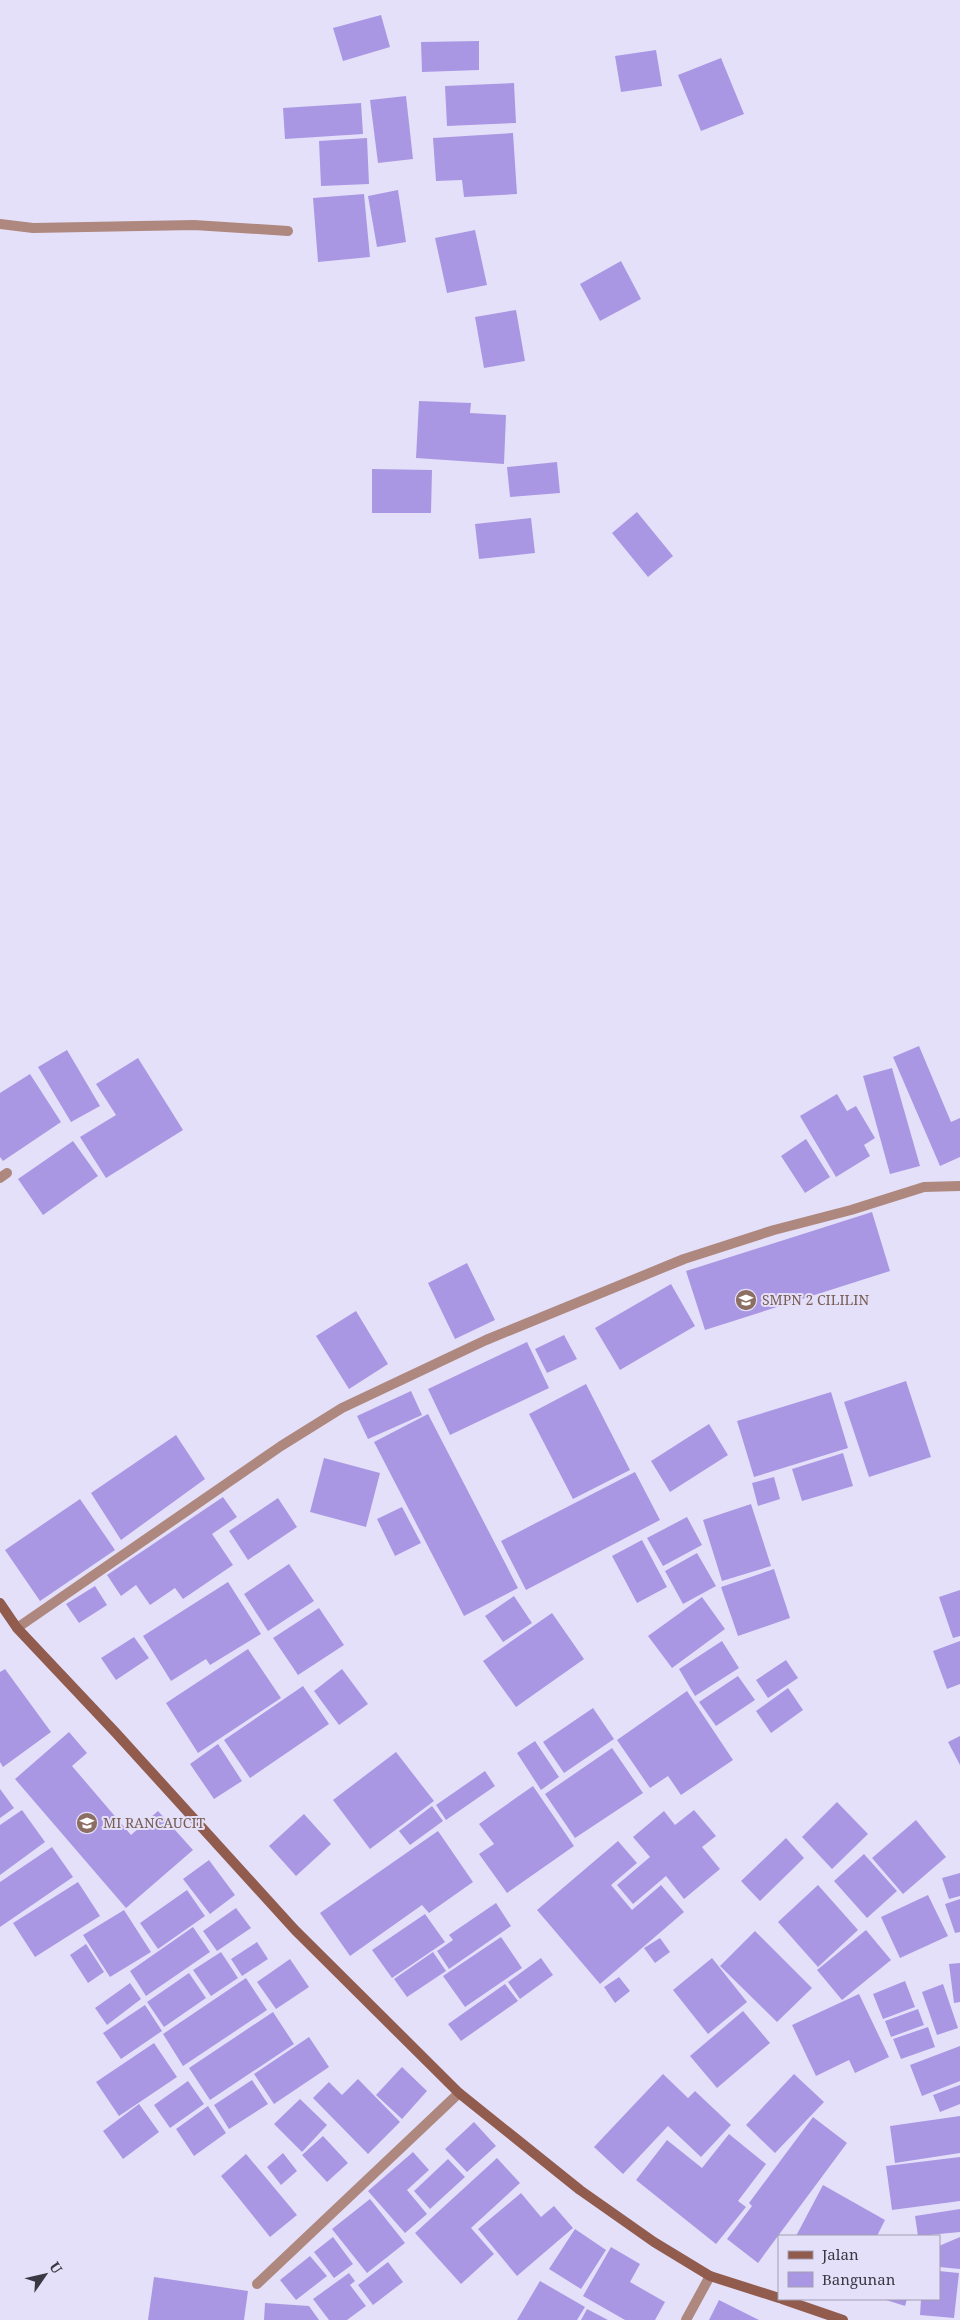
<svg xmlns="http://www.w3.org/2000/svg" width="960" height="2320" viewBox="0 0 960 2320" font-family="'Noto Serif',serif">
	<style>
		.building { fill: #aa97e3 }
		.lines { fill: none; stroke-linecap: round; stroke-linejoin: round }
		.street { stroke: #ae887e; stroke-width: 10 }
		.secondary { stroke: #915b4e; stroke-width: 10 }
		.labels { text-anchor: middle; stroke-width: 4; stroke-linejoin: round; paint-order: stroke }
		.education-label { font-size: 14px; fill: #785e54; stroke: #e5e0fa; text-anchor: start }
	</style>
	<rect width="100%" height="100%" fill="#e5e0fa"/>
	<path class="building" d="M381,15L390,47L343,61L333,28Z
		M479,41V70L422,72L421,42Z
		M656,50L662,86L621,92L615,56Z
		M721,58L744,114L701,131L678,75Z
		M514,83L516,123L447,126L445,86Z
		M406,96L413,159L378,163L370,100Z
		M361,103L363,134L285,139L283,108Z
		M513,133L517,194L464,197L462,180L436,181L433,138Z
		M367,138L369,184L321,186L319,141Z
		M398,190L406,242L377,247L368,196Z
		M364,194L370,257L318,262L313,198Z
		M475,230L487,285L447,293L435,238Z
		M621,261L641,299L600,321L580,284Z
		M516,310L525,361L484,368L475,317Z
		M419,401L471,403L470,413L506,415L504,464L416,458Z
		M557,462L560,493L510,497L507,467Z
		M372,469L432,470L431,513H372Z
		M637,512L673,556L648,577L612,533Z
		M531,518L535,553L479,559L475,524Z
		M919,1046L951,1122L960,1118V1157L940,1166L893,1057Z
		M67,1050L100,1106L71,1122L38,1067Z
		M138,1058L183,1130L106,1178L80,1137L116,1115L96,1084Z
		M892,1068L920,1166L890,1174L863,1076Z
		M30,1074L61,1122L3,1161L0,1157V1093Z
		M837,1094L847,1111L856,1106L875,1138L864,1145L870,1156L836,1177L800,1116Z
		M806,1139L830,1177L805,1193L781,1156Z
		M73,1141L98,1176L43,1215L18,1179Z
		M872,1212L890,1271L705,1330L686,1271Z
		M467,1263L495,1320L455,1339L428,1283Z
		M671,1284L695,1326L620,1370L595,1328Z
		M356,1311L388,1364L349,1389L316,1336Z
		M564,1335L577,1359L547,1373L535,1349Z
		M527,1342L549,1388L450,1435L428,1389Z
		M906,1381L931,1457L869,1477L844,1402Z
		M586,1384L630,1470L573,1499L529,1414Z
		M411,1391L422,1415L368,1439L357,1416Z
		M831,1392L848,1448L754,1477L737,1421Z
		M428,1414L518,1588L464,1616L374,1442Z
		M709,1424L728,1455L670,1492L651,1461Z
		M176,1435L205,1479L121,1540L91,1493Z
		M843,1453L853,1486L802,1501L792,1469Z
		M324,1458L380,1473L366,1527L310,1512Z
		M635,1472L660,1520L526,1590L501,1541Z
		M774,1477L780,1499L758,1506L752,1483Z
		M223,1497L237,1517L212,1534L233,1565L183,1599L175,1588L150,1605L136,1585L121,1596L107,1575Z
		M278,1498L297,1527L248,1560L229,1531Z
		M80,1499L115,1550L40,1601L5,1550Z
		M751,1504L771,1566L722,1581L703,1520Z
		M402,1507L421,1543L395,1556L377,1519Z
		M687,1517L702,1545L663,1566L647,1538Z
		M642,1540L667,1587L637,1603L612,1556Z
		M697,1553L716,1586L683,1604L665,1571Z
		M289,1564L314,1601L268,1631L244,1594Z
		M774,1569L790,1618L738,1636L721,1587Z
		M228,1582L261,1634L210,1665L206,1659L171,1681L143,1636Z
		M95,1586L107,1605L79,1623L66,1604Z
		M960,1590V1636L953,1638L939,1597Z
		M514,1596L532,1623L503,1642L485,1616Z
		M702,1597L725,1629L672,1668L648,1636Z
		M319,1608L344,1645L298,1675L273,1638Z
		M552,1613L584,1659L516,1707L483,1661Z
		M134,1637L149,1658L116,1680L101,1658Z
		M722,1641L739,1668L695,1696L679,1669Z
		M960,1641V1684L947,1689L933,1651Z
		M248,1649L281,1698L198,1753L166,1703Z
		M786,1660L798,1678L768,1698L756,1680Z
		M5,1669L51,1732L3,1767L0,1762V1672Z
		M342,1669L368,1704L339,1725L314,1691Z
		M738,1676L755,1700L716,1726L699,1702Z
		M303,1686L329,1724L250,1778L224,1740Z
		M788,1688L803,1710L771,1733L756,1711Z
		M687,1691L733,1760L681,1795L668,1776L650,1788L617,1740Z
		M593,1708L614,1739L564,1773L543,1742Z
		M69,1732L87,1753L72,1766L131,1835L158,1811L193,1850L126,1908L15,1779Z
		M960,1736V1765L948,1742Z
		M535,1741L559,1777L541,1790L517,1753Z
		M218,1744L242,1781L214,1799L190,1764Z
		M612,1748L643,1793L575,1838L545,1794Z
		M396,1752L434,1801L370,1849L333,1800Z
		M485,1771L495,1786L446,1820L436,1805Z
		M533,1786L574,1846L507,1893L479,1854L494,1844L479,1824Z
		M0,1789L14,1808L0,1818Z
		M837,1802L868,1834L832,1869L802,1837Z
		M432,1806L443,1821L410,1845L399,1831Z
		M22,1810L45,1842L0,1875V1825Z
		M694,1810L716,1836L702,1847L720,1869L684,1899L666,1876L633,1904L617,1885L650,1857L633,1837L664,1811L675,1825Z
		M304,1814L331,1844L296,1876L269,1846Z
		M916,1820L946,1857L903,1894L872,1858Z
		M438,1831L473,1882L429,1913L422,1905L350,1956L320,1913Z
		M786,1838L804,1858L760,1901L741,1881Z
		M618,1841L637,1863L611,1885L632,1910L661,1885L684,1912L600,1984L537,1910Z
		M52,1847L73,1877L0,1927V1882Z
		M864,1854L897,1891L867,1918L834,1881Z
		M209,1860L235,1895L210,1914L183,1879Z
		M960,1873V1896L949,1899L942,1878Z
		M78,1882L100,1916L35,1957L13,1923Z
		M818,1885L858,1930L818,1967L778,1922Z
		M187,1890L205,1916L158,1949L140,1923Z
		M928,1895L948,1936L900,1958L881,1917Z
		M960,1899V1932L955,1933L945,1904Z
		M496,1903L511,1926L449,1969L437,1951L453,1940L449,1935Z
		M236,1908L251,1928L217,1951L203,1931Z
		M124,1910L151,1952L110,1977L83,1935Z
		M425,1914L445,1942L392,1978L372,1950Z
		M193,1927L210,1952L146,1996L130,1971Z
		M866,1930L891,1960L842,2000L817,1970Z
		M755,1931L812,1988L777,2022L720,1966Z
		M501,1937L522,1968L465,2007L443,1976Z
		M660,1938L670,1952L655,1963L644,1948Z
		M257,1942L268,1959L242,1976L231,1959Z
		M86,1944L104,1972L88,1983L70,1955Z
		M221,1952L238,1978L211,1996L193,1970Z
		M433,1952L446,1971L407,1997L394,1979Z
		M541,1958L553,1975L520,1999L508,1982Z
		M712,1958L747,2002L708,2034L673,1990Z
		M290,1959L309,1987L276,2009L257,1982Z
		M960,1963V2002L954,2003L949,1964Z
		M189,1973L206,1998L164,2027L147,2002Z
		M619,1977L630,1991L615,2003L604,1987Z
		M246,1978L267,2010L183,2066L163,2034Z
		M905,1981L915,2007L883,2019L873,1994Z
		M130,1983L141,1999L107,2025L95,2008Z
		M505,1984L518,2001L461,2041L448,2024Z
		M943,1984L958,2028L937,2035L922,1992Z
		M859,1994L889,2057L855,2073L849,2060L816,2076L792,2025Z
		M145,2005L162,2031L121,2059L103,2033Z
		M918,2009L924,2025L891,2037L885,2021Z
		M743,2011L770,2043L717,2088L690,2056Z
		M273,2012L294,2044L210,2100L189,2068Z
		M928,2027L935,2047L901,2059L893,2039Z
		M309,2037L329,2067L274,2104L254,2074Z
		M154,2043L177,2077L119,2116L96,2082Z
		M960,2046V2081L922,2096L910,2065Z
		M402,2067L427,2091L402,2119L376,2095Z
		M663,2074L688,2098L695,2091L731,2125L701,2157L668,2126L623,2174L594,2147Z
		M794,2074L824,2102L775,2153L746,2125Z
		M358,2079L400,2122L368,2154L313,2098L329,2082L342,2095Z
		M252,2080L268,2104L229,2129L214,2105Z
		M188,2081L204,2104L170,2128L154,2105Z
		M960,2085V2104L940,2112L933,2095Z
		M300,2099L327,2125L302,2152L274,2124Z
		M139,2104L159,2132L123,2159L103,2131Z
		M208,2106L226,2133L194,2156L176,2129Z
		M960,2116V2153L895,2163L890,2126Z
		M813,2117L847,2143L758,2263L727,2239L752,2206L749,2203Z
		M474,2122L496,2146L467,2172L445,2149Z
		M729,2134L766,2164L738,2201L746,2207L716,2244L636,2180L667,2140L702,2168Z
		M323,2136L348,2163L327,2182L302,2155Z
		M413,2152L429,2170L407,2190L427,2214L405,2233L368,2191Z
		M283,2153L297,2171L281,2185L267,2167Z
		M246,2154L297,2215L270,2237L221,2176Z
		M960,2157V2201L892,2210L886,2166Z
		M497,2158L520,2183L471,2228L494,2254L461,2284L415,2233Z
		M448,2159L465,2177L430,2209L414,2191Z
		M823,2185L885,2220L877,2236H796Z
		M521,2193L541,2217L554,2206L573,2228L517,2276L478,2229Z
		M370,2199L405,2243L367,2273L332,2229Z
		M960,2209V2232L918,2236L915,2216Z
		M575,2229L606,2250L581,2289L549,2269Z
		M333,2237L353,2264L334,2278L314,2252Z
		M960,2237V2269L939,2267V2246Z
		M611,2247L640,2264L630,2282L665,2302L655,2320H625L583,2296Z
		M310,2256L327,2276L296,2300L280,2280Z
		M388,2262L403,2282L373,2305L358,2285Z
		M939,2271L959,2273L954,2318L920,2315L921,2299H939Z
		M349,2273L355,2281L350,2285L366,2306L347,2320H329L313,2299Z
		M154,2277L248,2291L244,2320H148Z
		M540,2281L585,2307L577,2320H517Z
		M883,2299H907L905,2306Z
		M719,2300L759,2320H709Z
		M265,2303L309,2306L319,2320H264Z
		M587,2309L608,2320H581Z"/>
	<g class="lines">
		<path class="street" d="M0,224L33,228L194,225L288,231
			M0,1178L7,1173
			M17,1628L281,1446L342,1408L486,1340L684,1259L774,1230L851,1210L924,1187L960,1186
			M257,2284L459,2093
			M686,2320L710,2276"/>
		<path class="secondary" d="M0,1603L17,1628L116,1733L295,1930L459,2093L580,2190L654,2242L710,2276L779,2298
			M782,2299L843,2320"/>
	</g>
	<defs>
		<g id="school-disc" transform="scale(1.125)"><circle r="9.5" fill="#8d6e63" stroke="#e5e0fa"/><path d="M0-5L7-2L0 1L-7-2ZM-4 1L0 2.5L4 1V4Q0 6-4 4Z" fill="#fff"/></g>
	</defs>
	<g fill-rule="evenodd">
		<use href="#school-disc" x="746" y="1300"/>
		<use href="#school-disc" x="87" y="1823"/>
	</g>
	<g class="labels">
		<g class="education-label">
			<text x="762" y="1305">SMPN 2 CILILIN</text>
			<text x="103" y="1828">MI RANCAUCIT</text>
		</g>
	</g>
	<rect x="778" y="2235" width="162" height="65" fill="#e5e0fa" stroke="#a19db0"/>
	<rect x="788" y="2251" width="25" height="8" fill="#915b4e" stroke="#a19db0"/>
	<text x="822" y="2260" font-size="15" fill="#3a3842">Jalan</text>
	<rect x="788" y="2272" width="25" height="15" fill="#aa97e3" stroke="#a19db0"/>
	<text x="822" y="2285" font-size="15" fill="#3a3842">Bangunan</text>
	<g transform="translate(45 2275) rotate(56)" stroke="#e5e0fa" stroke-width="4" paint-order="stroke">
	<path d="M0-4L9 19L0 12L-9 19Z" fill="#3a3842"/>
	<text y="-8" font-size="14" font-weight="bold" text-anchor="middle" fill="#3a3842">U</text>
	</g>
</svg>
